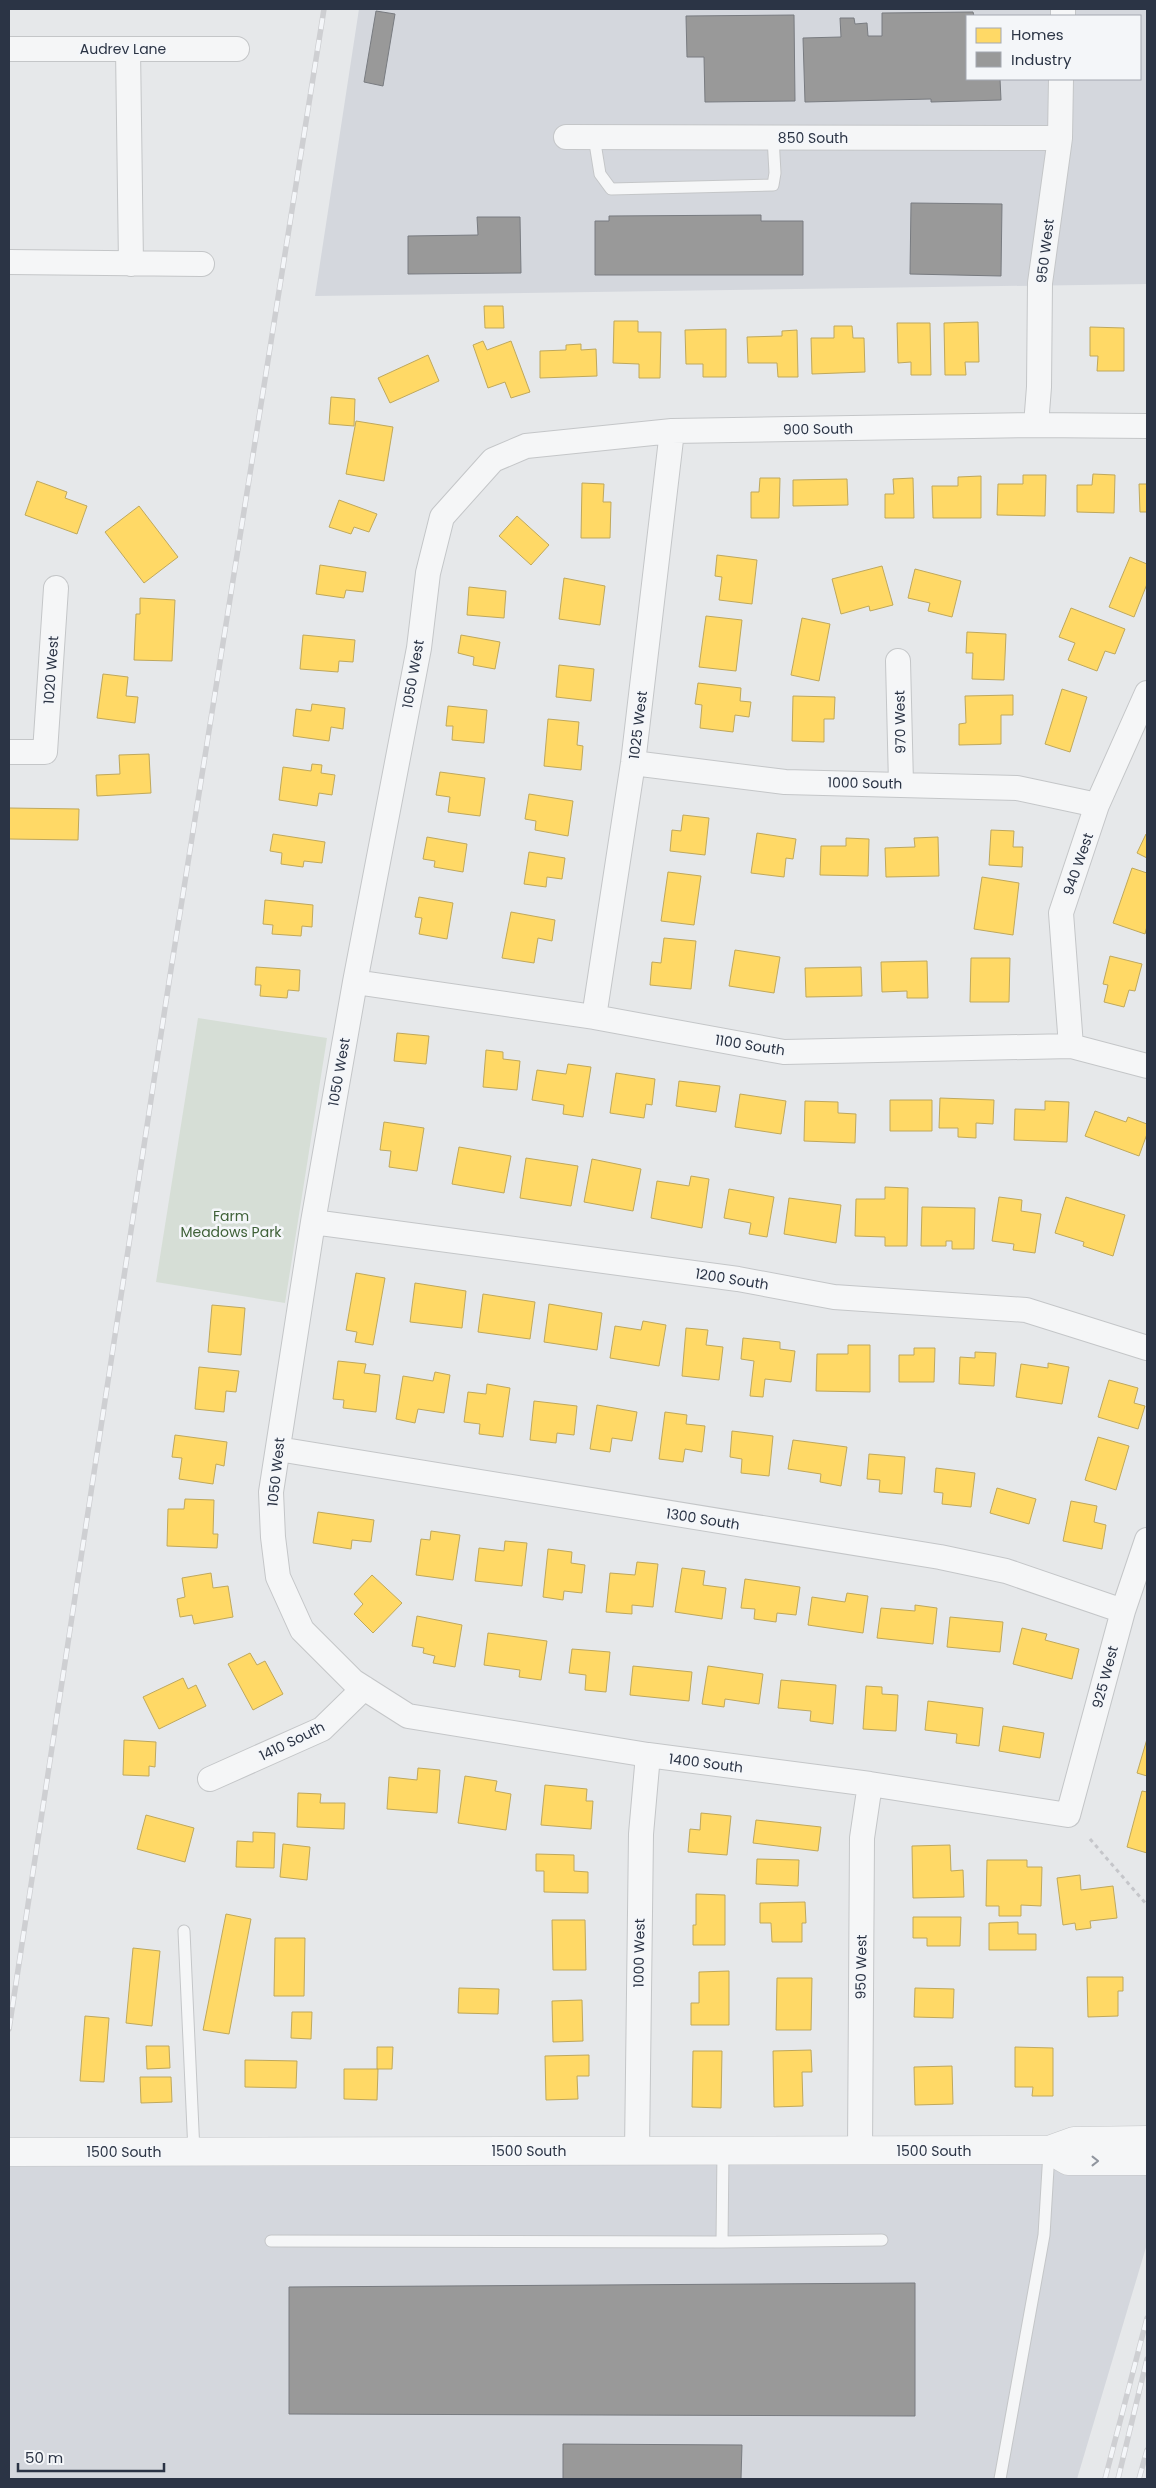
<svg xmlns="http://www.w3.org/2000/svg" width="1156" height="2488" viewBox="0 0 1156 2488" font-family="Poppins,sans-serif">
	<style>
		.built { fill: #d4d7dd; fill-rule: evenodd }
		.green { fill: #d6ded6 }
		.homes { fill: #ffd966; stroke: #bfa85c }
		.industry { fill: #999; stroke: #787b80 }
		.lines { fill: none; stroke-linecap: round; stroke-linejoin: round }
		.service-casing { stroke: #c4c6c8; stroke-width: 13 }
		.minor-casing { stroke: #c4c6c8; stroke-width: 26 }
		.tertiary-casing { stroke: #c4c6c8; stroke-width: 29 }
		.path { stroke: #c5c6ca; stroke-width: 3; stroke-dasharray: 4 4; stroke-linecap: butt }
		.service { stroke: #f5f6f7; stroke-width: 11 }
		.minor { stroke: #f5f6f7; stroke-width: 24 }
		.tertiary { stroke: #f5f6f7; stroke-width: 28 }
		.rail-casing { stroke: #cecfd2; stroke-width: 5.5 }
		.rail { stroke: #f4f6f9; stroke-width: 4; stroke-dasharray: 11; stroke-linecap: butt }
		.oneway { stroke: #90959e }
		.labels { text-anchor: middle; stroke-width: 5; stroke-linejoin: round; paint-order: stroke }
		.street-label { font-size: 14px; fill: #2b3445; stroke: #f4f6f9 }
		.park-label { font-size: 14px; fill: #3f6138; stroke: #f4f6f9 }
	</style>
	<rect width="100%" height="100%" fill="#e6e8ea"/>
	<path class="built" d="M359,9H1147V284L315,296ZM967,16H1140V79H967Z
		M1147,2159V2244L1077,2479H9V2161Z"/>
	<path class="green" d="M198,1018L327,1038L285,1303L156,1282Z"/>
	<path class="homes" d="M484,306H503L504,328H485Z
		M614,321H638V332H661L660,378H639V364L613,363Z
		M978,322L979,362H965L966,375H945L944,323Z
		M897,323H930L931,375H911V362L898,363Z
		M834,326H852L853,338H864L865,372L812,374L811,338H834Z
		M1090,327L1124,328V371H1097L1098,356H1090Z
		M726,329V377H703V364H686L685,330Z
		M797,330L798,377H778L777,363H748L747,337L782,336V331Z
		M483,341L487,350L511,341L530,392L511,398L505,382L488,388L473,345Z
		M581,344V350L596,349L597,376L540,378V351L566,350V345Z
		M428,355L439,381L390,403L378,378Z
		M331,397L355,399L354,426L329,424Z
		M356,421L393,427L384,481L346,474Z
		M1093,474L1115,475L1114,513L1077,512V485H1092Z
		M1023,475H1046L1045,516L997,515L998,484H1023Z
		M981,476V518H933L932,486H958V477Z
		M760,478H780L779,518H751V492H759Z
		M913,478L914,518H885V494H894L893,479Z
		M847,479L848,505L793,506V480Z
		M37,481L67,492L65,498L87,506L77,534L25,515Z
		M582,483L604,484L603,502H611L610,538H581Z
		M1139,484H1147V512H1140Z
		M339,500L377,514L369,532L354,527L351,534L329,527Z
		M139,506L178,557L144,583L105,532Z
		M517,516L549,545L531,565L499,536Z
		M717,555L757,560L752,604L719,600L722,577L715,576Z
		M1130,557L1147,564V584L1134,617L1109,607Z
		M320,565L366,572L363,592L346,590L344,598L316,594Z
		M882,566L893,605L870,611L869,606L841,614L832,579Z
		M915,569L961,581L952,617L928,611L930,603L908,598Z
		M564,578L605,586L600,625L559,619Z
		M469,587L506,591L504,618L467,615Z
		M140,598L175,600L172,661L134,660L136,614H140Z
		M1071,608L1125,629L1115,654L1105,651L1097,671L1068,660L1075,643L1059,637Z
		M706,616L742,620L736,671L699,667Z
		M802,618L830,624L819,681L791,675Z
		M967,632L1006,634L1004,680L972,679L973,653H966Z
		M303,635L355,640L353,662L339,661L338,672L300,669Z
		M461,635L500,642L495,669L473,665L474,657L458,653Z
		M559,665L594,669L591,701L556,697Z
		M103,674L128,677L126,696L138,697L135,723L97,718Z
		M698,683L741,688L740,701L751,702L749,717L735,715L733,732L700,728L702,705L695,704Z
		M1062,689L1087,697L1070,752L1045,744Z
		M1013,695V715H1001V744L959,745V724L966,723L965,696Z
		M793,696L835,697L834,719H824V742L792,741Z
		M312,704L345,708L343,729L331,727L329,741L293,736L296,709L311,711Z
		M448,706L487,710L484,743L452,740L453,726H446Z
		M548,719L579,722L577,745L583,746L581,770L544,766Z
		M149,754L151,793L97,796L96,775L120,774L119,755Z
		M312,764L322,765L321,773L335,775L332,795L319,793L317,806L279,800L283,767L311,771Z
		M440,772L485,778L480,816L448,812L450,797L436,795Z
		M529,794L573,801L568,836L535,830L536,821L525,819Z
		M9,808L79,809L78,840L9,839Z
		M683,815L709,818L705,855L670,851L672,830L681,831Z
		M991,830L1014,831L1013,847H1023L1022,867L989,865Z
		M757,833L796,839L793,859L786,858L784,877L751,873Z
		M273,834L325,842L322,863L304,861L303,867L281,864L282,853L270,851Z
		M1146,834H1147V858L1137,853Z
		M427,837L467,844L463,872L434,867L435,861L423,859Z
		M938,837L939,876L886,877L885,848L915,847L914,838Z
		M846,838L869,839L868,876L820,875L821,846H846Z
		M529,852L565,858L562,879L547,877L546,887L524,884Z
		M1132,868L1147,873V926L1145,934L1113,923Z
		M668,872L701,876L694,925L661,921Z
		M982,877L1019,883L1013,935L974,929Z
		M419,897L453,903L447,939L419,934L422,918L415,917Z
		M265,900L313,905L312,927L302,926L301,936L272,934L273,925L263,924Z
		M511,912L555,920L552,941L538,938L534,963L502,958Z
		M664,938L696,941L691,989L650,985L652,962L661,963Z
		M735,950L780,957L774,993L729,986Z
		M1110,956L1142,964L1135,991L1129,990L1124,1007L1104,1002L1108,985L1103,984Z
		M971,958H1010L1009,1002H970Z
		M927,961L928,998H907V991L882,992L881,962Z
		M256,967L300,970L299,991L288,990L287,998L260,996L261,985H255Z
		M861,967L862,996L806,997L805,968Z
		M397,1033L429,1036L426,1064L394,1061Z
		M486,1050L503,1052V1059L520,1061L517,1090L483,1087Z
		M568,1064L591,1067L583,1117L563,1114L564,1105L532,1100L537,1070L566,1074Z
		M616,1073L655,1079L652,1105L646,1104L644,1118L610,1113Z
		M679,1081L720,1086L716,1112L676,1106Z
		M740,1094L786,1101L781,1134L735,1127Z
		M940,1098L994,1100L993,1124L976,1123V1138L958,1137V1128H939Z
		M890,1100H932V1131H890Z
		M805,1101L838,1102V1113L856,1114L855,1143L804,1141Z
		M1045,1101L1069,1102L1067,1142L1014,1140L1015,1109L1045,1110Z
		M1095,1111L1126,1122L1128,1117L1147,1124V1134L1139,1156L1085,1136Z
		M384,1122L424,1128L417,1171L389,1167L391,1151L380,1150Z
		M459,1147L511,1156L504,1193L452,1184Z
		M526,1158L578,1166L571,1206L520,1198Z
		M592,1159L641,1169L633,1211L584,1202Z
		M691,1176L709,1179L702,1228L651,1218L657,1181L689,1186Z
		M885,1187L908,1188L907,1246H885V1237L855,1236L856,1199H885Z
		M729,1189L774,1197L767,1237L749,1234L751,1223L724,1218Z
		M999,1197L1022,1200L1021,1211L1041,1214L1035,1253L1013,1250L1014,1244L992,1241Z
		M1066,1197L1125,1215L1113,1256L1083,1246L1084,1242L1055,1233Z
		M789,1198L841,1205L836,1243L784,1234Z
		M922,1207L975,1208L974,1249H952V1241H946V1246H921Z
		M356,1273L385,1278L373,1345L355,1342L357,1332L346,1330Z
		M415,1283L466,1291L462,1328L410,1322Z
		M483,1294L535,1302L530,1339L478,1332Z
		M549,1304L602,1313L597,1350L544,1342Z
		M212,1305L245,1308L241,1355L208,1352Z
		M643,1321L666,1325L659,1366L610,1358L615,1326L641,1330Z
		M686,1328L708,1330L706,1345L723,1347L719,1380L682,1376Z
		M743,1338L780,1342V1349L795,1351L791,1382L765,1379L763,1397L750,1396L754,1361L741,1359Z
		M848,1345H870V1392L816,1391L817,1354H848Z
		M914,1348H935L934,1382H899V1355H914Z
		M975,1352L996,1353L994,1386L959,1384L960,1357L975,1358Z
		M338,1361L366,1364L364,1373L380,1375L376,1412L343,1408L344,1400L333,1399Z
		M1048,1363L1069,1367L1062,1404L1016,1397L1021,1364L1048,1368Z
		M199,1367L239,1371L236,1392L226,1391L224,1412L195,1409Z
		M435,1372L450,1375L444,1413L418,1409L415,1423L396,1419L403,1376L433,1381Z
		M1109,1380L1138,1388L1134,1403L1145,1406L1138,1429L1098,1417Z
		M487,1384L510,1388L503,1437L479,1434L480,1424L464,1422L468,1392L486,1394Z
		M534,1401L577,1406L574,1435L557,1433L556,1443L530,1440Z
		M597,1405L637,1412L632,1441L612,1438L610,1452L590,1449Z
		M665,1412L687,1415L686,1424L705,1426L702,1452L685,1449L683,1462L659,1459Z
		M732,1431L773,1436L769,1476L741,1473L742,1459L730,1457Z
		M175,1435L227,1442L224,1466L216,1464L213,1484L179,1479L182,1458L172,1457Z
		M1098,1437L1129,1446L1116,1490L1085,1480Z
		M793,1440L847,1447L841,1486L820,1482L821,1474L788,1469Z
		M869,1454L905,1457L902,1494L879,1492L880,1480L867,1479Z
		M936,1468L975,1473L971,1507L942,1504L943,1493L934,1492Z
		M997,1488L1036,1499L1029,1524L990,1513Z
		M185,1499L214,1500L213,1534H218L217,1548L167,1546L168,1509H184Z
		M1071,1501L1097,1506L1094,1522L1106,1525L1102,1549L1063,1541Z
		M318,1512L374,1520L371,1542L352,1540L351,1549L313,1543Z
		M431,1531L460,1535L453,1580L416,1575L421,1539L430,1540Z
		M505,1541L527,1543L522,1586L475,1581L479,1548L504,1551Z
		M548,1549L572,1552L571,1563L585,1565L582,1593L564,1591L563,1600L543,1597Z
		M637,1562L658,1564L653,1607L632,1605V1614L606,1612L610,1573L635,1575Z
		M682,1568L705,1571L703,1585L726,1588L722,1619L675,1612Z
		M211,1573L213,1588L228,1586L233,1617L194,1624L192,1615L180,1617L177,1599L185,1597L182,1578Z
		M372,1575L402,1603L373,1633L354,1614L363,1604L354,1594Z
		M745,1579L800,1587L796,1615L777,1613L776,1622L754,1619L755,1609L741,1608Z
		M847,1593L868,1596L863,1633L808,1625L812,1597L845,1602Z
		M915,1605L937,1608L933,1644L877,1638L881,1608L915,1611Z
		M417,1616L462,1625L455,1667L433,1663L435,1656L423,1653L424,1648L412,1646Z
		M950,1617L1003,1622L1000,1652L947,1647Z
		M1022,1628L1047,1634L1045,1640L1079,1649L1072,1679L1013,1664Z
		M488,1633L547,1641L541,1680L519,1677L520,1670L484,1665Z
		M572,1649L610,1652L606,1692L585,1690L586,1675L569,1673Z
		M250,1653L257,1665L265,1661L283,1694L253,1710L228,1664Z
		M633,1666L692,1672L689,1701L630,1695Z
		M708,1666L763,1674L759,1704L725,1699L724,1707L702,1704Z
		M183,1678L188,1689L196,1685L206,1706L159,1729L143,1697Z
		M781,1680L836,1685L833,1724L810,1721L811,1711L778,1708Z
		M866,1686L882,1687V1694L898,1695L896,1731L863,1729Z
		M928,1701L983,1708L979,1746L956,1743L957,1734L925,1730Z
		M1003,1726L1044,1733L1040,1758L999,1751Z
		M1147,1739V1776L1137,1773Z
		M124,1740L156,1742L155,1767L149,1766V1776L123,1775Z
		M418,1768L440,1770L437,1813L387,1809L389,1777L417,1780Z
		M465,1776L497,1781L495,1791L511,1794L506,1830L458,1823Z
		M545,1785L587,1789L586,1801H593L591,1829L541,1825Z
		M1142,1791L1147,1792V1853L1127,1847Z
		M298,1793L321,1794L320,1803H345L344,1829L297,1827Z
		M701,1813L731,1816L727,1855L688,1852L690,1829L700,1830Z
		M146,1815L194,1828L185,1862L137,1849Z
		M756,1820L821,1827L818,1851L753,1843Z
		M253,1832L275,1833L274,1868L236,1867L237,1841L253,1842Z
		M283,1844L310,1847L307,1880L280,1877Z
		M950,1845L951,1871L963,1870L964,1897L913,1898L912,1846Z
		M536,1854L574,1855V1871L588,1872V1893L544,1892V1871H536Z
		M757,1859L799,1860L798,1886L756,1884Z
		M987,1860H1027V1867H1042L1041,1906L1021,1905V1916H999V1906H986Z
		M1080,1875L1081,1890L1113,1886L1117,1918L1090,1921L1091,1928L1076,1930L1075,1923L1063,1925L1057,1878Z
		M696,1894L725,1895V1945H693V1925H696Z
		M805,1902L806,1923H802V1942H772L771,1923H760V1903Z
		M226,1914L251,1919L229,2034L203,2030Z
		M913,1917H961L960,1946H927V1938H913Z
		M552,1920H585L586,1970H553Z
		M1018,1922V1934H1036V1950H989V1923Z
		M275,1938H305L304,1996H274Z
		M133,1948L160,1951L152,2026L126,2023Z
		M729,1971V2025H691V2003H699V1972Z
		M1087,1977H1123V1991H1118V2016L1088,2017Z
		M777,1978H812L811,2030H776Z
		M459,1988L499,1989L498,2014L458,2013Z
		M915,1988L954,1989L953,2018L914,2017Z
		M582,2000L583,2041L553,2042L552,2001Z
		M292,2012H312L311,2039L291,2038Z
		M85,2016L109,2018L104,2082L80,2081Z
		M146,2046H169L170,2068L147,2069Z
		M377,2047H393L392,2069H377Z
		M1015,2047L1053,2048V2096H1032L1033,2087H1015Z
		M811,2050L812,2072H802L803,2106L774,2107L773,2051Z
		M693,2051H722L721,2108L692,2107Z
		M589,2055V2076H577L578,2099L546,2100L545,2056Z
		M245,2060L297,2061L296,2088L245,2087Z
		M952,2066L953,2104L915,2105L914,2067Z
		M344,2069H378L377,2100L344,2099Z
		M140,2077H171L172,2102L141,2103Z"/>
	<path class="industry" d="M376,11L395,14L383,86L364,82Z
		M973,12L974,16H967V79H1000L1001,100L931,102V99L805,102L803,38L841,37L840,18H854L855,24L867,23L868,36H882V13Z
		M794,15L795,101L705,102L704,57H687L686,16Z
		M911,203L1002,204L1001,276L910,274Z
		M761,215V221H803V275H595V221H609V216Z
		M477,217H520L521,273L408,274V236L478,235Z
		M915,2283V2416L289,2414V2287Z
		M563,2444L742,2445L741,2479H563Z"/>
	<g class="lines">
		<g class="service-casing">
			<path id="service" d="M594,137L600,174L611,189L773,185L775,173L773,137
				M184,1931L194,2152
				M271,2241L722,2242L723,2151
				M722,2242L882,2240
				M1000,2479L1044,2235L1049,2152"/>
		</g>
		<g class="minor-casing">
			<path id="minor" d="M1063,16V9
				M9,49H237
				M128,49L131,264
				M566,137L1060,138
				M9,262L202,264
				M1036,425L1039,387L1040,283L1060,138L1061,79
				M1147,426L1036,425L672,431L526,446L493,460L442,517L428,573L419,648L355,982L313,1222L271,1492L273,1537L278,1577L302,1630L353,1681L408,1716L648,1755L870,1784L1068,1815L1123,1611L1147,1540
				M898,661L901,784
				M9,752H45L56,588
				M633,763L785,782L1017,788L1097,805
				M355,982L594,1017L784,1052L1071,1046L1147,1066
				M594,1017L633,763L672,431
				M1071,1046L1061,913L1097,805L1147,693
				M313,1222L738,1279L834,1297L1026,1310L1147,1348
				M278,1449L940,1557L1006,1571L1123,1611
				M210,1779L322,1729L364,1688
				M637,2151L641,1834L648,1755
				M860,2151L862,1838L870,1784"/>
		</g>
		<g class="tertiary-casing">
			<path id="tertiary" d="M1049,2150L1068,2161H1147
				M9,2152L1049,2150L1074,2141L1147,2140"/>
		</g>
		<path class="path" d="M1090,1839L1147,1905"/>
		<use href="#service" class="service"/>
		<use href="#minor" class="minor"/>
		<use href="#tertiary" class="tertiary"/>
		<g class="rail-casing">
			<path id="rail" d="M9,2029L169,982L324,9
				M1105,2479L1147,2318
				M1118,2479L1147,2359
				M1139,2479L1147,2450"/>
		</g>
		<use href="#rail" class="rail"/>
	</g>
	<defs><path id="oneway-chevron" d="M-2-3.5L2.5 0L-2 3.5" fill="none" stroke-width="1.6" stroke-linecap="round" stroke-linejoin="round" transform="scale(1.25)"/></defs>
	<use class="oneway" href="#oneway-chevron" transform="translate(1095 2161)"/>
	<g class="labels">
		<g class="street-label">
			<text x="123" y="54">Audrev Lane</text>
			<text x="813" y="143">850 South</text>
			<text transform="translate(1045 251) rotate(-83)" y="5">950 West</text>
			<text transform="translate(818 429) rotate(-1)" y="5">900 South</text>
			<text transform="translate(51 670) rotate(-86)" y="5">1020 West</text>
			<text transform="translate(413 674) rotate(-80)" y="5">1050 West</text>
			<text transform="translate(900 722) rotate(-91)" y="5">970 West</text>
			<text transform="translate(638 725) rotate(-83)" y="5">1025 West</text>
			<text transform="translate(865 783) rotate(1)" y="5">1000 South</text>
			<text transform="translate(1078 864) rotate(-71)" y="5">940 West</text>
			<text transform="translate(750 1045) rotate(9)" y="5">1100 South</text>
			<text transform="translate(339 1072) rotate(-80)" y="5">1050 West</text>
			<text transform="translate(732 1279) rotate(9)" y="5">1200 South</text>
			<text transform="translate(276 1472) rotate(-84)" y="5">1050 West</text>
			<text transform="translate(703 1519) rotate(9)" y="5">1300 South</text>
			<text transform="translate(1105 1677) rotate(-75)" y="5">925 West</text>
			<text transform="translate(292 1741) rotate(-26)" y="5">1410 South</text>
			<text transform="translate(706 1763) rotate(7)" y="5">1400 South</text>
			<text transform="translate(639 1953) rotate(-89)" y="5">1000 West</text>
			<text transform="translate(861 1967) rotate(-89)" y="5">950 West</text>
			<text x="529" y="2156">1500 South</text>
			<text x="934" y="2156">1500 South</text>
			<text x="124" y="2157">1500 South</text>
		</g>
		<g class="park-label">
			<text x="231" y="1221">Farm<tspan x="231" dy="16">Meadows Park</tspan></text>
		</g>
	</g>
	<rect width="1156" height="2488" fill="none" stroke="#2b3445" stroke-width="20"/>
	<rect x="966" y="15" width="175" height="65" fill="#f4f6f9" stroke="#a4a8b1"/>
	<rect x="976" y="28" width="25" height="15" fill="#ffd966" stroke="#a4a8b1"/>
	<text x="1011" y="40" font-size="15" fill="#2b3445">Homes</text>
	<rect x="976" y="52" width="25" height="15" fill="#999999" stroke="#a4a8b1"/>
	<text x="1011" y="65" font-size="15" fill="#2b3445">Industry</text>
	<path d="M18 2463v8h146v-8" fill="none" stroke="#2b3445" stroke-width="2.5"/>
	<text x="25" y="2463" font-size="15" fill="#2b3445" stroke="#f4f6f9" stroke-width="4" paint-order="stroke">50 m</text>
</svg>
